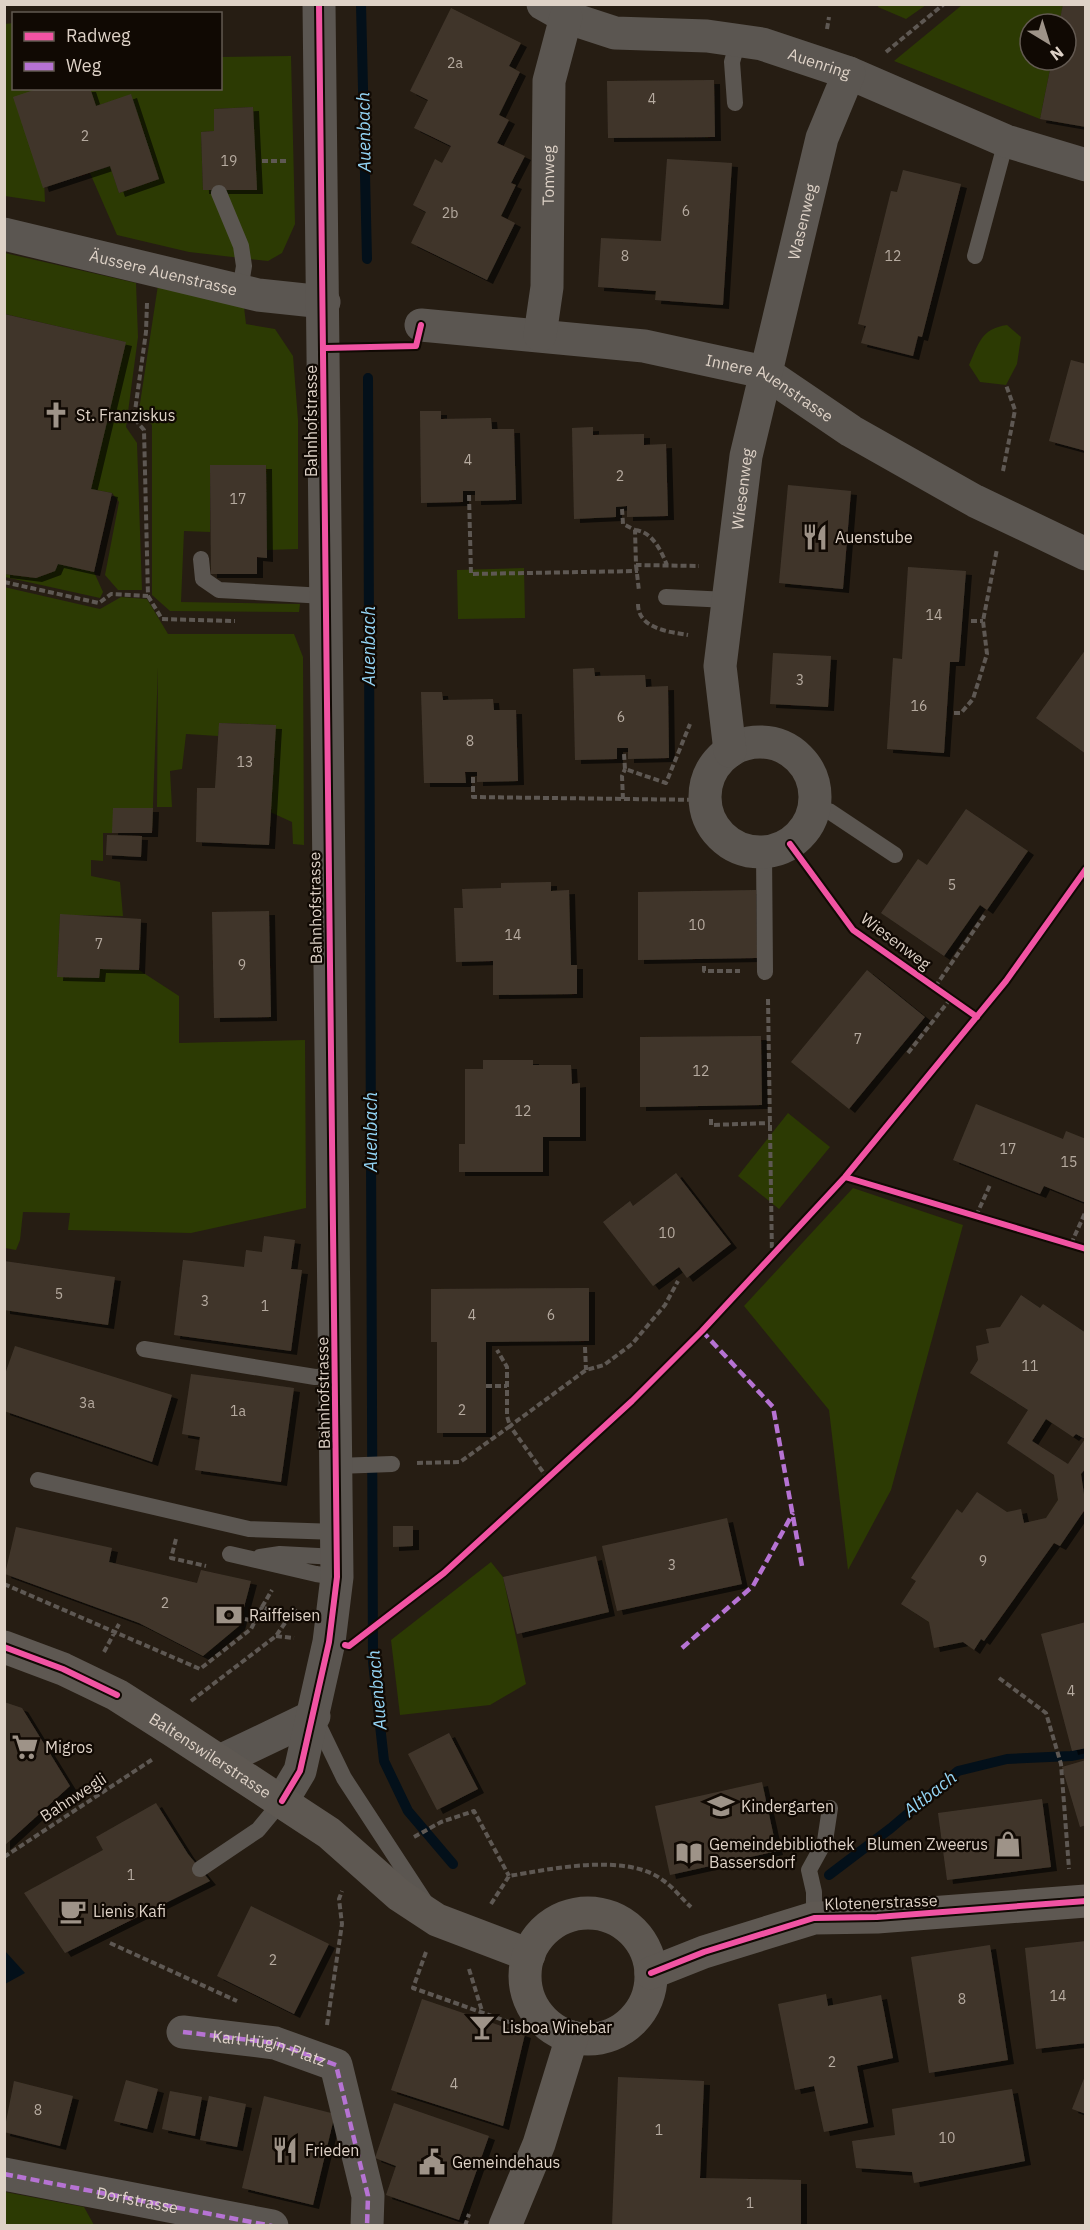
<svg xmlns="http://www.w3.org/2000/svg" width="1090" height="2230" viewBox="0 0 1090 2230" font-family="'IBM Plex Sans',sans-serif">
	<style>
		.green { fill: #2c3a03; fill-rule: evenodd }
		.water { fill: #03101a }
		.lines { fill: none; stroke-linecap: round; stroke-linejoin: round }
		.stream { stroke: #03101a; stroke-width: 10 }
		.building { fill: #40362b; fill-rule: evenodd; filter: url(#shadow) }
		.path { stroke: #5e5853; stroke-width: 4; stroke-dasharray: 6 3; stroke-linecap: butt }
		.service { stroke: #5b5651; stroke-width: 16 }
		.minor { stroke: #5b5651; stroke-width: 33 }
		.secondary { stroke: #5e5852; stroke-width: 33 }
		.quiet { stroke: #b673d3; stroke-width: 4.5; stroke-dasharray: 9 4.5; stroke-linecap: butt }
		.cycleway-casing { stroke: #100903; stroke-width: 10 }
		.cycleway { stroke: #f153a3; stroke-width: 6 }
		.labels { text-anchor: middle; stroke-width: 4.5; stroke-linejoin: round; paint-order: stroke }
		.number-label { font-size: 14px; fill: #b6aba0 }
		.street-label { font-size: 16px; fill: #ded2c7; stroke: #100903 }
		.poi-label { font-size: 16px; fill: #ded2c7; stroke: #100903; text-anchor: start }
		.water-label { font-size: 18px; font-style: italic; fill: #93d3f3; stroke: #100903 }
	</style>
	<defs>
		<filter id="shadow"><feDropShadow dx="6" dy="4" stdDeviation="0" flood-color="#0009"/></filter>
	</defs>
	<rect width="100%" height="100%" fill="#261d13"/>
	<path class="green" d="M879,4H926V5L906,19L878,7Z
		M962,5H1063L1059,24H1030V60H1052L1040,119L894,61Z
		M13,23L14,88L40,89L45,202L5,196V24Z
		M291,56L295,224L282,253L268,261L189,252L117,235L90,173L110,166L119,193L159,179L131,95L96,106L90,89L220,88L221,57ZM253,107L256,189L203,190L201,132L214,131V109Z
		M5,253L136,283L138,337L126,427L137,443L142,590H118L105,575L119,502L112,493L91,489L125,342L5,314Z
		M158,285L244,307L246,324L275,329L293,356L298,420V549L267,550L266,465H210V532L184,531L181,602L300,604L299,612L170,611L152,595V425L139,410Z
		M1007,325L1021,337L1017,364L1006,385L980,382L969,365C979,343 981,329 1007,325Z
		M58,564L94,572L103,592L100,598L5,577L4,574L36,578L55,571Z
		M524,568L525,618L458,619L457,570Z
		M4,587L100,609L121,597L147,599L168,634H294L303,657L304,845L293,844L292,822L270,812L275,725L220,723L218,736L186,734L182,769L170,771L172,807H157L158,667L152,833H103V861L91,860V876L120,882L123,916L60,915L57,976L99,977L100,969L139,970L179,996V1043L305,1040L306,1208L191,1233L68,1230L70,1213L23,1212L20,1240L16,1250L5,1248Z
		M788,1113L830,1147L779,1209L738,1176Z
		M853,1188L963,1225L891,1490L848,1570L829,1410L744,1306Z
		M491,1562L503,1577L526,1684L490,1705L400,1715L391,1640Z
		M5,2192L84,2207L94,2225H5Z"/>
	<path class="water" d="M5,1951L25,1973L5,1984Z"/>
	<g class="lines">
		<path class="stream" d="M361,4L367,259
			M368,378L373,1662L384,1761L408,1811L453,1864
			M829,1875L891,1828L958,1771L1007,1759L1071,1756L1086,1753"/>
	</g>
	<path class="building" d="M1063,4H1086V127L1040,119L1052,60H1066V24H1059Z
		M451,8L521,43L509,66L520,72L499,115L509,120L497,143L525,156L511,183L516,185L501,216L515,223L487,280L411,243L426,212L413,205L435,159L442,163L451,146L414,128L428,100L410,91Z
		M714,80L715,137L608,138L607,81Z
		M40,88H90L96,106L131,94L159,179L119,193L110,166L43,188L13,97Z
		M253,107L257,190H203L201,132L214,131V109Z
		M667,159L732,163L723,305L655,300L656,291L598,287L601,238L661,241Z
		M903,170L961,184L922,337L918,336L913,356L861,343L866,326L858,324L891,191L897,192Z
		M4,314L126,342L91,489L112,493L94,572L58,564L55,571L36,578L4,574Z
		M1071,360L1086,364V451L1049,441Z
		M420,411H441V419L491,418L492,429H514L516,500L475,501V491H463V502L421,503Z
		M593,427V435L644,434V445L666,444L668,516L627,517V506L616,507V517L574,519L572,428Z
		M210,465H266L267,558L257,557V574H211Z
		M788,485L851,491L843,589L779,583Z
		M908,567L966,571L959,662H950L944,753L887,749L893,658L902,659Z
		M1086,649V754L1036,718Z
		M773,653L831,656L828,707L770,704Z
		M594,668L595,676L645,675L646,687L668,686L669,758L628,759V748H617V759L575,760L573,669Z
		M421,692H442L443,700L493,699L494,710H516L518,781L477,782V772H465L466,783H424Z
		M219,723L276,725L269,845L196,842L197,788H215Z
		M113,808H153L152,833H112Z
		M966,809L1028,851L987,910L980,905L944,956L881,913L918,859L927,865Z
		M107,835L142,836L141,857L106,855Z
		M551,882V891L569,890L571,965H577V994L493,995V961L456,962L454,908H463L462,889L501,888V883Z
		M756,890L757,958L638,960V892Z
		M269,911L271,1017L214,1018L212,912Z
		M60,914L141,919L139,970L100,969L99,978L57,977Z
		M867,970L925,1017L849,1109L791,1062Z
		M761,1036L762,1105L640,1107V1037Z
		M483,1060H533V1065H571L572,1084L580,1083V1137H543V1172H459V1144H465V1069H483Z
		M976,1104L1063,1139L1066,1131L1086,1139V1203L1044,1186L1040,1194L953,1160Z
		M676,1173L731,1244L687,1278L679,1267L653,1286L603,1222L630,1201L633,1206Z
		M264,1236L295,1240L291,1269L302,1270L291,1351L174,1335L183,1260L244,1267L246,1250L262,1252Z
		M4,1261L115,1277L108,1325L4,1310Z
		M589,1288V1341L486,1342V1433H437V1342H431V1289Z
		M1021,1295L1040,1308L1043,1304L1086,1333V1468L1081,1474L1086,1508L1060,1546L1054,1543L984,1641L981,1639L974,1650L963,1642L934,1648L929,1622L901,1604L916,1581L911,1578L957,1509L962,1513L977,1492L1007,1512L1021,1509L1024,1523L1046,1518L1058,1500L1054,1475L1007,1443L1028,1410L970,1373L978,1360L976,1346L989,1343L986,1329L1000,1327ZM1046,1419L1073,1437L1076,1434L1085,1439L1068,1464L1032,1441Z
		M15,1346L172,1395L152,1462L4,1411V1377Z
		M191,1374L294,1388L281,1482L195,1470L200,1437L182,1434Z
		M727,1518L742,1584L617,1611L602,1546Z
		M393,1526H413V1546L393,1547Z
		M16,1527L112,1548L109,1562L197,1583L201,1570L251,1581L239,1626L203,1656L139,1623L5,1574Z
		M596,1556L609,1612L517,1634L503,1577Z
		M1086,1622V1748L1072,1751L1041,1634Z
		M4,1702L22,1708L70,1786L4,1846Z
		M449,1733L478,1789L437,1810L408,1754Z
		M1086,1760V1825L1080,1827L1062,1767Z
		M762,1782L777,1851L670,1875L655,1806Z
		M1042,1799L1051,1867L947,1880L938,1813Z
		M156,1803L188,1854L210,1881L65,1953L24,1893L103,1850L96,1837Z
		M251,1906L329,1944L294,2014L217,1976Z
		M1086,1941V2043L1036,2049L1025,1948Z
		M990,1945L1008,2060L929,2073L911,1957Z
		M826,1994L828,2006L881,1995L893,2058L857,2066L868,2123L824,2132L814,2086L795,2090L778,2004Z
		M422,1999L525,2034L503,2126L391,2090Z
		M1085,2076H1086V2114L1072,2109Z
		M618,2077L704,2081L700,2178L801,2180V2226H612Z
		M126,2080L158,2089L147,2129L114,2121Z
		M14,2081L73,2096L60,2146L4,2132Z
		M1012,2089L1025,2161L914,2183L912,2172L856,2168L852,2141L895,2135L892,2109Z
		M170,2091L202,2097L195,2136L162,2129Z
		M209,2096L246,2104L237,2147L200,2140Z
		M264,2096L335,2114L313,2205L242,2188Z
		M394,2103L489,2136L459,2220L386,2195L396,2166L375,2158Z"/>
	<g class="lines">
		<path class="path" d="M827,29L829,17
			M886,52L944,4
			M262,161H286
			M1003,471L1015,410L1006,385
			M469,495L471,574L638,571
			M622,509L623,524L635,530L636,565L699,566
			M635,530C653,532 661,551 667,565
			M636,565L639,591
			M4,582L99,603L111,594L148,596L144,430L134,418L146,332L147,303
			M148,596L162,619L235,621
			M638,604C638,629 670,632 688,635
			M971,621H983
			M954,713H961L973,699L987,654L983,621L997,549
			M624,754L625,769L666,783L690,724
			M473,777V797L705,800
			M623,799L622,776L625,769
			M704,966V971H740
			M935,987L986,913
			M768,999L772,1256
			M908,1053L951,998
			M711,1119V1125L770,1123
			M976,1216L990,1185
			M1071,1244L1085,1213
			M585,1347L586,1370
			M486,1386H507
			M417,1463L460,1462L510,1426L507,1416V1367L497,1350
			M548,1479L510,1426L586,1370L604,1365L632,1344L665,1305L678,1281
			M176,1539L171,1558L206,1566
			M4,1584L200,1669L251,1629L262,1607L289,1617
			M262,1607L272,1590
			M245,1619L255,1621
			M276,1636L294,1638
			M104,1652L119,1624
			M999,1678L1046,1713L1061,1764L1069,1869
			M191,1701L276,1636L289,1617L298,1610
			M414,1837L441,1822L474,1811L509,1876
			M4,1857L153,1759
			M491,1904L509,1876C552,1869 627,1852 664,1881C674,1888 682,1899 691,1907
			M110,1943L237,2001
			M426,1952L413,1988L526,2028
			M469,1969L482,2011
			M327,2025L342,1924L339,1899L342,1891
			M465,2226L469,2214"/>
		<path class="service" d="M735,103L732,62L738,41
			M219,193L241,246L244,266L240,290
			M975,256L1006,141
			M201,559L203,579L219,590L325,596
			M666,597L728,600
			M813,808L829,811L895,855
			M764,852L765,972
			M144,1349L315,1377L336,1376
			M337,1466L392,1464
			M38,1480L249,1529L338,1532
			M230,1554L316,1574L337,1577
			M260,1557L280,1554L337,1557
			M315,1718L344,1778L425,1902
			M200,1869L258,1830L282,1801
			M814,1918V1892L809,1870L825,1841L830,1808"/>
		<g class="minor">
			<path id="s1" d="M543,4L566,17L615,33L707,36L762,44L849,73L1006,141L1086,165"/>
			<path id="s2" d="M4,234L258,295L324,302"/>
			<path id="s3" d="M421,325L644,346L764,372L851,431L975,501L1086,554"/>
			<path id="s4" d="M540,335L547,287L549,81L566,17"/>
			<circle cx="760" cy="797" r="55"/>
			<path id="s5" d="M730,751L720,666L746,456L822,138L849,73"/>
			<path d="M220,1761L314,1716"/>
			<path d="M282,1801L300,1771L329,1642L337,1577L319,4"/>
			<path id="s6" d="M183,2032L275,2043L336,2065L368,2196L367,2226"/>
			<path id="s7" d="M4,2174L272,2226"/>
		</g>
		<g class="secondary">
			<path id="s8" d="M4,1647L63,1669L117,1695L172,1730L329,1833L399,1895L437,1920L529,1955"/>
			<circle cx="588" cy="1976" r="63"/>
			<path d="M651,1973L704,1952L814,1918L877,1917L1086,1901"/>
			<path d="M505,2226L539,2144L572,2037"/>
		</g>
		<path class="quiet" d="M702,1331L773,1407L802,1566
			M682,1648L753,1586L793,1513
			M183,2032L275,2043L336,2065L368,2196L367,2226
			M4,2174L272,2226"/>
		<g class="cycleway-casing">
			<path id="cycleway" d="M325,348L416,346L421,325
				M790,844L853,930L977,1017
				M845,1177L1086,1249
				M345,1645L349,1646L444,1573L632,1401L702,1331L845,1177L1006,981L1086,869
				M4,1647L63,1669L117,1695
				M282,1801L300,1771L329,1642L337,1577L319,4
				M651,1973L704,1952L814,1918L877,1917L1086,1901"/>
		</g>
		<use href="#cycleway" class="cycleway"/>
	</g>
	<defs>
		<g id="church-bare" transform="scale(2.07)"><path d="M-1.2-6h2.4v3.5h3.3v2.4h-3.3V6h-2.4V-.1h-3.3v-2.4h3.3Z" fill="#9e9388" stroke="#100903" stroke-width="2.5" paint-order="stroke"/></g>
		<g id="restaurant-bare" transform="scale(2.07)"><path d="M-5-6h1v4h1v-4h1v4h1v-4h1v5L-1.5 .5V6h-2V.5L-5-1ZM5-6V6H3V1.5H1.5Q1.5-4 5-6Z" fill="#9e9388" stroke="#100903" stroke-width="2.5" paint-order="stroke"/></g>
		<g id="bank-bare" transform="scale(2.07)"><path d="M-6-4H6V4H-6ZM0-2.3a2.3 2.3 0 1 0 0 4.6a2.3 2.3 0 1 0 0-4.6Z" fill="#9e9388" stroke="#100903" stroke-width="2.5" paint-order="stroke"/></g>
		<g id="supermarket-bare" transform="scale(2.07)"><path d="M-6-5.5h2.5l.6 2H6L4.5 2H-2.5L-4.4-4H-6ZM-1.5 3.2a1.3 1.3 0 1 0 .1 0ZM3 3.2a1.3 1.3 0 1 0 .1 0Z" fill="#9e9388" stroke="#100903" stroke-width="2.5" paint-order="stroke"/></g>
		<g id="school-bare" transform="scale(2.07)"><path d="M0-5L7-2L0 1L-7-2ZM-4 1L0 2.5L4 1V4Q0 6-4 4Z" fill="#9e9388" stroke="#100903" stroke-width="2.5" paint-order="stroke"/></g>
		<g id="shop-bare" transform="scale(2.07)"><path d="M-5-2.5h2.3a2.7 3.5 0 0 1 5.4 0H5L5.5 6h-11ZM-1.5-2.5h3a1.5 2.3 0 0 0-3 0Z" fill="#9e9388" stroke="#100903" stroke-width="2.5" paint-order="stroke"/></g>
		<g id="library-bare" transform="scale(2.07)"><path d="M-6-4Q-3-5.5-.7-3.5V5Q-3 3-6 4ZM6-4Q3-5.5 .7-3.5V5Q3 3 6 4Z" fill="#9e9388" stroke="#100903" stroke-width="2.5" paint-order="stroke"/></g>
		<g id="cafe-bare" transform="scale(2.07)"><path d="M-5.5-4.5H6V0H3Q3 3.5 0 3.5H-2.5Q-5.5 3.5-5.5 0ZM3-3.2v2h1.7v-2ZM-6 4.5H4V6H-6Z" fill="#9e9388" stroke="#100903" stroke-width="2.5" paint-order="stroke"/></g>
		<g id="bar-bare" transform="scale(2.07)"><path d="M-6-5H6L.8 .8V4.5H3.5V6h-7V4.5H-.8V.8Z" fill="#9e9388" stroke="#100903" stroke-width="2.5" paint-order="stroke"/></g>
		<g id="civic-bare" transform="scale(2.07)"><path d="M-.6-6.5H3V-4.5H.6V-3L4-1V1h2V6H-6V1h2V-1L-.6-3ZM-1.2 2.5V6h2.4V2.5Z" fill="#9e9388" stroke="#100903" stroke-width="2.5" paint-order="stroke"/></g>
	</defs>
	<g fill-rule="evenodd">
		<use href="#church-bare" x="56" y="415"/>
		<use href="#restaurant-bare" x="815" y="537"/>
		<use href="#bank-bare" x="229" y="1615"/>
		<use href="#supermarket-bare" x="25" y="1747"/>
		<use href="#school-bare" x="721" y="1806"/>
		<use href="#shop-bare" x="1008" y="1844"/>
		<use href="#library-bare" x="689" y="1853"/>
		<use href="#cafe-bare" x="73" y="1911"/>
		<use href="#bar-bare" x="482" y="2027"/>
		<use href="#restaurant-bare" x="285" y="2150"/>
		<use href="#civic-bare" x="432" y="2162"/>
	</g>
	<g class="labels">
		<g class="number-label">
			<text x="455" y="68">2a</text>
			<text x="652" y="104">4</text>
			<text x="85" y="141">2</text>
			<text x="229" y="166">19</text>
			<text x="686" y="216">6</text>
			<text x="450" y="218">2b</text>
			<text x="625" y="261">8</text>
			<text x="893" y="261">12</text>
			<text x="468" y="465">4</text>
			<text x="620" y="481">2</text>
			<text x="238" y="504">17</text>
			<text x="934" y="620">14</text>
			<text x="800" y="685">3</text>
			<text x="919" y="711">16</text>
			<text x="621" y="722">6</text>
			<text x="470" y="746">8</text>
			<text x="245" y="767">13</text>
			<text x="952" y="890">5</text>
			<text x="697" y="930">10</text>
			<text x="513" y="940">14</text>
			<text x="99" y="949">7</text>
			<text x="242" y="970">9</text>
			<text x="858" y="1044">7</text>
			<text x="701" y="1076">12</text>
			<text x="523" y="1116">12</text>
			<text x="1008" y="1154">17</text>
			<text x="1069" y="1167">15</text>
			<text x="667" y="1238">10</text>
			<text x="59" y="1299">5</text>
			<text x="205" y="1306">3</text>
			<text x="265" y="1311">1</text>
			<text x="472" y="1320">4</text>
			<text x="551" y="1320">6</text>
			<text x="1030" y="1371">11</text>
			<text x="87" y="1408">3a</text>
			<text x="462" y="1415">2</text>
			<text x="238" y="1416">1a</text>
			<text x="983" y="1566">9</text>
			<text x="672" y="1570">3</text>
			<text x="165" y="1608">2</text>
			<text x="1071" y="1696">4</text>
			<text x="131" y="1880">1</text>
			<text x="273" y="1965">2</text>
			<text x="1058" y="2001">14</text>
			<text x="962" y="2004">8</text>
			<text x="832" y="2067">2</text>
			<text x="454" y="2089">4</text>
			<text x="38" y="2115">8</text>
			<text x="659" y="2135">1</text>
			<text x="947" y="2143">10</text>
			<text x="750" y="2208">1</text>
		</g>
		<g class="street-label">
			<text dy="6" stroke="none"><textPath href="#s1" startOffset="286">Auenring</textPath></text>
			<text dy="6" stroke="none"><textPath href="#s4" startOffset="160">Tomweg</textPath></text>
			<text dy="6" stroke="none"><textPath href="#s5" startOffset="538">Wasenweg</textPath></text>
			<text dy="6" stroke="none"><textPath href="#s2" startOffset="164">Äussere Auenstrasse</textPath></text>
			<text dy="6" stroke="none"><textPath href="#s3" startOffset="358">Innere Auenstrasse</textPath></text>
			<text transform="translate(311 421) rotate(-90)" y="6">Bahnhofstrasse</text>
			<text dy="6" stroke="none"><textPath href="#s5" startOffset="264">Wiesenweg</textPath></text>
			<text transform="translate(315 908) rotate(-91)" y="6">Bahnhofstrasse</text>
			<text transform="translate(896 941) rotate(37)" y="6">Wiesenweg</text>
			<text transform="translate(323 1393) rotate(-91)" y="6">Bahnhofstrasse</text>
			<text dy="6" stroke="none"><textPath href="#s8" startOffset="234">Baltenswilerstrasse</textPath></text>
			<text transform="translate(73 1797) rotate(-33)" y="6">Bahnwegli</text>
			<text transform="translate(881 1902) rotate(-2)" y="6">Klotenerstrasse</text>
			<text dy="6" stroke="none"><textPath href="#s6" startOffset="88">Karl Hügin-Platz</textPath></text>
			<text dy="6" stroke="none"><textPath href="#s7" startOffset="136">Dorfstrasse</textPath></text>
		</g>
		<g class="poi-label">
			<text x="76" y="421">St. Franziskus</text>
			<text x="835" y="543">Auenstube</text>
			<text x="249" y="1621">Raiffeisen</text>
			<text x="45" y="1753">Migros</text>
			<text x="741" y="1812">Kindergarten</text>
			<text x="709" y="1850">Gemeindebibliothek<tspan x="709" dy="18">Bassersdorf</tspan></text>
			<text x="988" y="1850" text-anchor="end">Blumen Zweerus</text>
			<text x="93" y="1917">Lienis Kafi</text>
			<text x="502" y="2033">Lisboa Winebar</text>
			<text x="305" y="2156">Frieden</text>
			<text x="452" y="2168">Gemeindehaus</text>
		</g>
		<g class="water-label">
			<text transform="translate(364 132) rotate(-91)" y="6">Auenbach</text>
			<text transform="translate(369 646) rotate(-90)" y="6">Auenbach</text>
			<text transform="translate(371 1132) rotate(-90)" y="6">Auenbach</text>
			<text transform="translate(377 1690) rotate(-95)" y="6">Auenbach</text>
			<text transform="translate(930 1794) rotate(-38)" y="6">Altbach</text>
		</g>
	</g>
	<rect width="1090" height="2230" fill="none" stroke="#ded2c7" stroke-width="12"/>
	<rect x="12" y="12" width="210" height="78" fill="#100903" stroke="#625951" stroke-width="1.5"/>
	<rect x="24" y="32" width="30" height="9" fill="#f153a3" stroke="#625951" stroke-width="1.5"/>
	<text x="66" y="42" font-size="18" fill="#ded2c7">Radweg</text>
	<rect x="24" y="62" width="30" height="9" fill="#b673d3" stroke="#625951" stroke-width="1.5"/>
	<text x="66" y="72" font-size="18" fill="#ded2c7">Weg</text>
	<g transform="translate(1048 42) rotate(142)"><circle r="28" fill="#100903" stroke="#625951" stroke-width="1.5"/>
	<path d="M0-4.5L10 22L0 15L-10 22Z" fill="#9e9388"/>
	<text y="-9" font-size="16" font-weight="bold" text-anchor="middle" fill="#ded2c7">N</text>
	</g>
</svg>
